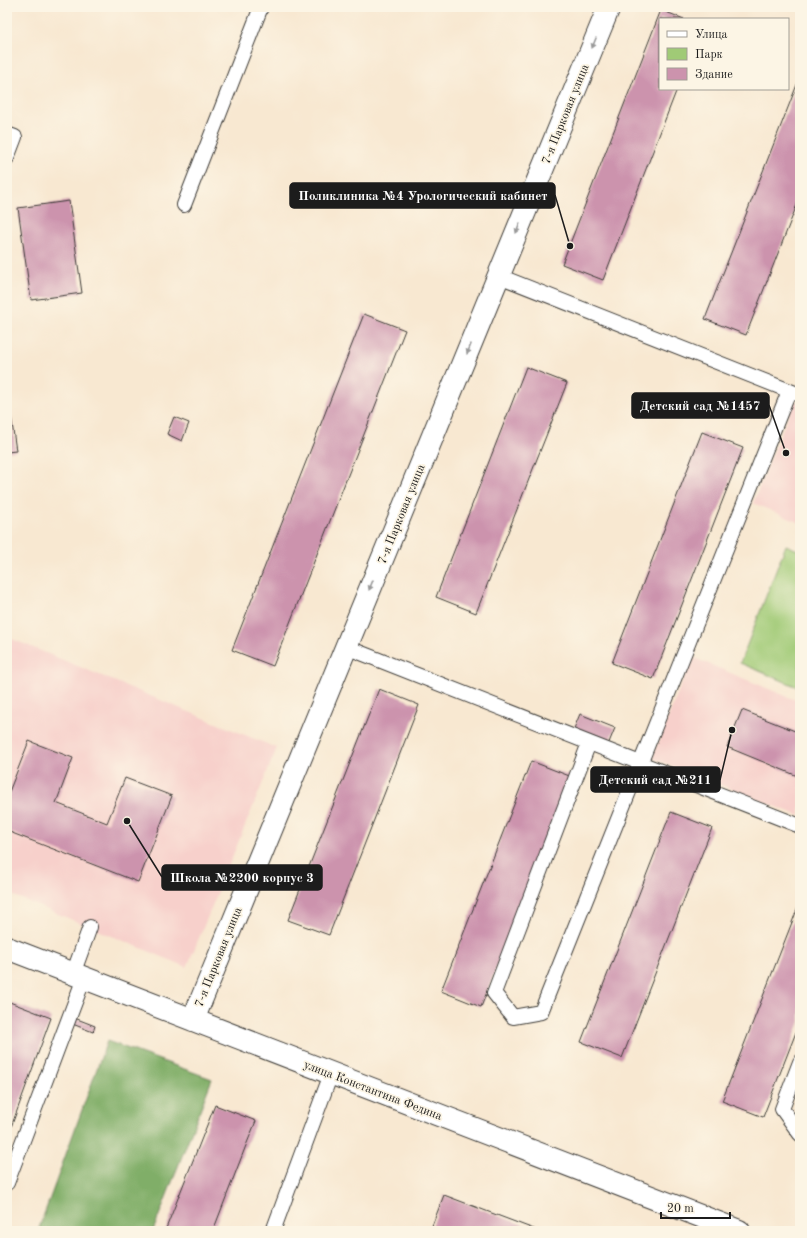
<svg xmlns="http://www.w3.org/2000/svg" width="807" height="1238" viewBox="0 0 807 1238" font-family="'Old Standard TT',serif">
	<style>
		.built { fill: #f7d0cb }
		.green { fill: #a0ca76; stroke: #5e7349 }
		.forest { fill: #80ae67; stroke: #4e6542 }
		.building { fill: #cc93ad }
		.lines { fill: none; stroke-linecap: round; stroke-linejoin: round }
		.lane-casing { stroke: #3d3b37; stroke-width: 16 }
		.street-casing { stroke: #3d3b37; stroke-width: 24 }
		.lane { stroke: #fff; stroke-width: 14 }
		.street { stroke: #fff; stroke-width: 22 }
		.oneway { fill: #999 }
		.labels { text-anchor: middle; stroke-width: 3.5; stroke-linejoin: round; paint-order: stroke }
		.street-label { font-size: 12px; fill: #1c1c1c; stroke: #fcf5e5 }
		.leader { fill: none; stroke: #1c1c1c; stroke-width: 1.5 }
		.callout-dot { fill: #1c1c1c; stroke: #fcf5e5; stroke-width: 1.5 }
		.callout { fill: #1c1c1c; stroke: #1c1c1c; stroke-width: 1.5 }
		.callout-label { font-size: 13px; text-anchor: middle; font-weight: bold; fill: #fff }
	</style>
	<rect width="100%" height="100%" fill="#fcf5e5"/>
	<filter id="ink" filterUnits="userSpaceOnUse"><feTurbulence type="fractalNoise" baseFrequency=".025" numOctaves="2"/><feDisplacementMap in="SourceGraphic" scale="8" xChannelSelector="R" yChannelSelector="G"/><feConvolveMatrix kernelMatrix="1 2 1 2 8 2 1 2 1" color-interpolation-filters="sRGB"/></filter>
	<filter id="wash" filterUnits="userSpaceOnUse"><feTurbulence type="fractalNoise" baseFrequency=".012" numOctaves="4" result="noise"/><feDisplacementMap in="SourceGraphic" scale="16" xChannelSelector="R" yChannelSelector="G"/><feGaussianBlur stdDeviation="0.9" result="paint"/><feColorMatrix in="noise" values="0 0 0 0 0 0 0 0 0 0 0 0 0 0 0 0 0 1.4 0 .05"/><feComposite in="paint" operator="in"/></filter>
	<g filter="url(#wash)">
		<rect width="100%" height="100%" fill="#f8e8d1"/>
		<path class="built" d="M794,401L800,403V523L753,503Z
			M7,637L277,748L187,967L7,893Z
			M692,657L800,702V816L652,758Z"/>
		<path class="green" d="M786,545L800,551V688L740,663Z"/>
		<path class="forest" d="M107,1041L212,1079L153,1231H38Z"/>
		<g id="blocks">
			<path class="building" d="M661,10L684,19H660V89H677L603,280L562,264Z
				M800,77V197L746,335L705,319Z
				M69,201L82,293L31,300L18,208Z
				M364,314L405,330L273,666L232,650Z
				M526,367L567,383L476,613L436,597Z
				M7,394H8L16,451L7,452Z
				M174,417L189,423L182,441L167,434Z
				M702,432L743,448L653,679L612,663Z
				M379,689L419,705L329,935L288,920Z
				M742,710L800,733V777L727,747Z
				M580,714L615,728L608,745L573,731Z
				M29,741L73,758L56,803L107,823L125,778L172,796L138,882L7,831V797Z
				M531,761L572,777L481,1007L441,991Z
				M671,812L712,828L622,1058L581,1042Z
				M800,902V1022L763,1117L722,1101Z
				M7,1001L51,1018L7,1138Z
				M72,1017L95,1026L93,1032L70,1023Z
				M215,1105L256,1121L245,1148L213,1231H165Z
				M444,1195L539,1231H430Z"/>
		</g>
	</g>
	<g filter="url(#ink)">
		<use href="#blocks" fill-opacity="0" stroke="#3d3b37" stroke-width="1"/>
		<g class="lines">
			<g class="lane-casing">
				<path id="lane" d="M7,134L15,137L7,158
					M184,205L261,7
					M499,276L800,395
					M346,647L800,826
					M589,743L494,993L513,1017L541,1012L789,391
					M73,974L90,927
					M800,1062L782,1109L800,1134
					M7,1183L84,978
					M273,1231L331,1074"/>
			</g>
			<g class="street-casing">
				<path id="street" d="M7,948L739,1231
					M193,1020L609,7"/>
			</g>
			<use href="#lane" class="lane"/>
			<use href="#street" class="street"/>
		</g>
		<defs><path id="oneway-solid" d="M-6-.8H1V-3.2L6.5 0L1 3.2V.8H-6Z"/></defs>
		<g class="oneway">
			<use href="#oneway-solid" transform="translate(594 43) rotate(112)"/>
			<use href="#oneway-solid" transform="translate(518 228) rotate(112)"/>
			<use href="#oneway-solid" transform="translate(469 349) rotate(112)"/>
			<use href="#oneway-solid" transform="translate(371 585) rotate(112)"/>
		</g>
	</g>
	<g class="labels">
		<g class="street-label">
			<text transform="translate(565 114) rotate(-68)" y="4">7-я Парковая улица</text>
			<text transform="translate(401 514) rotate(-68)" y="4">7-я Парковая улица</text>
			<text transform="translate(218 957) rotate(-68)" y="4">7-я Парковая улица</text>
			<text transform="translate(373 1090) rotate(21)" y="4">улица Константина Федина</text>
		</g>
	</g>
	<path class="leader" d="M570 246L555 195M786 453L769 405M732 730L720 780M127 821L162 877"/>
	<g class="callout-dot">
		<circle cx="570" cy="246" r="4"/>
		<circle cx="786" cy="453" r="4"/>
		<circle cx="732" cy="730" r="4"/>
		<circle cx="127" cy="821" r="4"/>
	</g>
	<g class="callout">
		<rect x="290" y="183" width="265" height="25" rx="4"/>
		<rect x="632" y="393" width="137" height="25" rx="4"/>
		<rect x="591" y="767" width="129" height="25" rx="4"/>
		<rect x="162" y="865" width="160" height="25" rx="4"/>
	</g>
	<g class="callout-label">
		<text x="423" y="200">Поликлиника №4 Урологический кабинет</text>
		<text x="700" y="410">Детский сад №1457</text>
		<text x="655" y="784">Детский сад №211</text>
		<text x="242" y="882">Школа №2200 корпус 3</text>
	</g>
	<rect width="807" height="1238" fill="none" stroke="#fcf5e5" stroke-width="24"/>
	<rect x="659" y="18" width="130" height="72" fill="#fcf5e5" stroke="#a29e95"/>
	<rect x="667" y="31" width="20" height="6" fill="#ffffff" stroke="#a29e95"/>
	<text x="695" y="38" font-size="12" fill="#1c1c1c">Улица</text>
	<rect x="667" y="48" width="20" height="12" fill="#a0ca76" stroke="#a29e95"/>
	<text x="695" y="58" font-size="12" fill="#1c1c1c">Парк</text>
	<rect x="667" y="68" width="20" height="12" fill="#cc93ad" stroke="#a29e95"/>
	<text x="695" y="78" font-size="12" fill="#1c1c1c">Здание</text>
	<path d="M661 1212v6h69v-6" fill="none" stroke="#1c1c1c" stroke-width="2"/>
	<text x="667" y="1212" font-size="12" fill="#1c1c1c" stroke="#fcf5e5" stroke-width="3" paint-order="stroke">20 m</text>
</svg>
